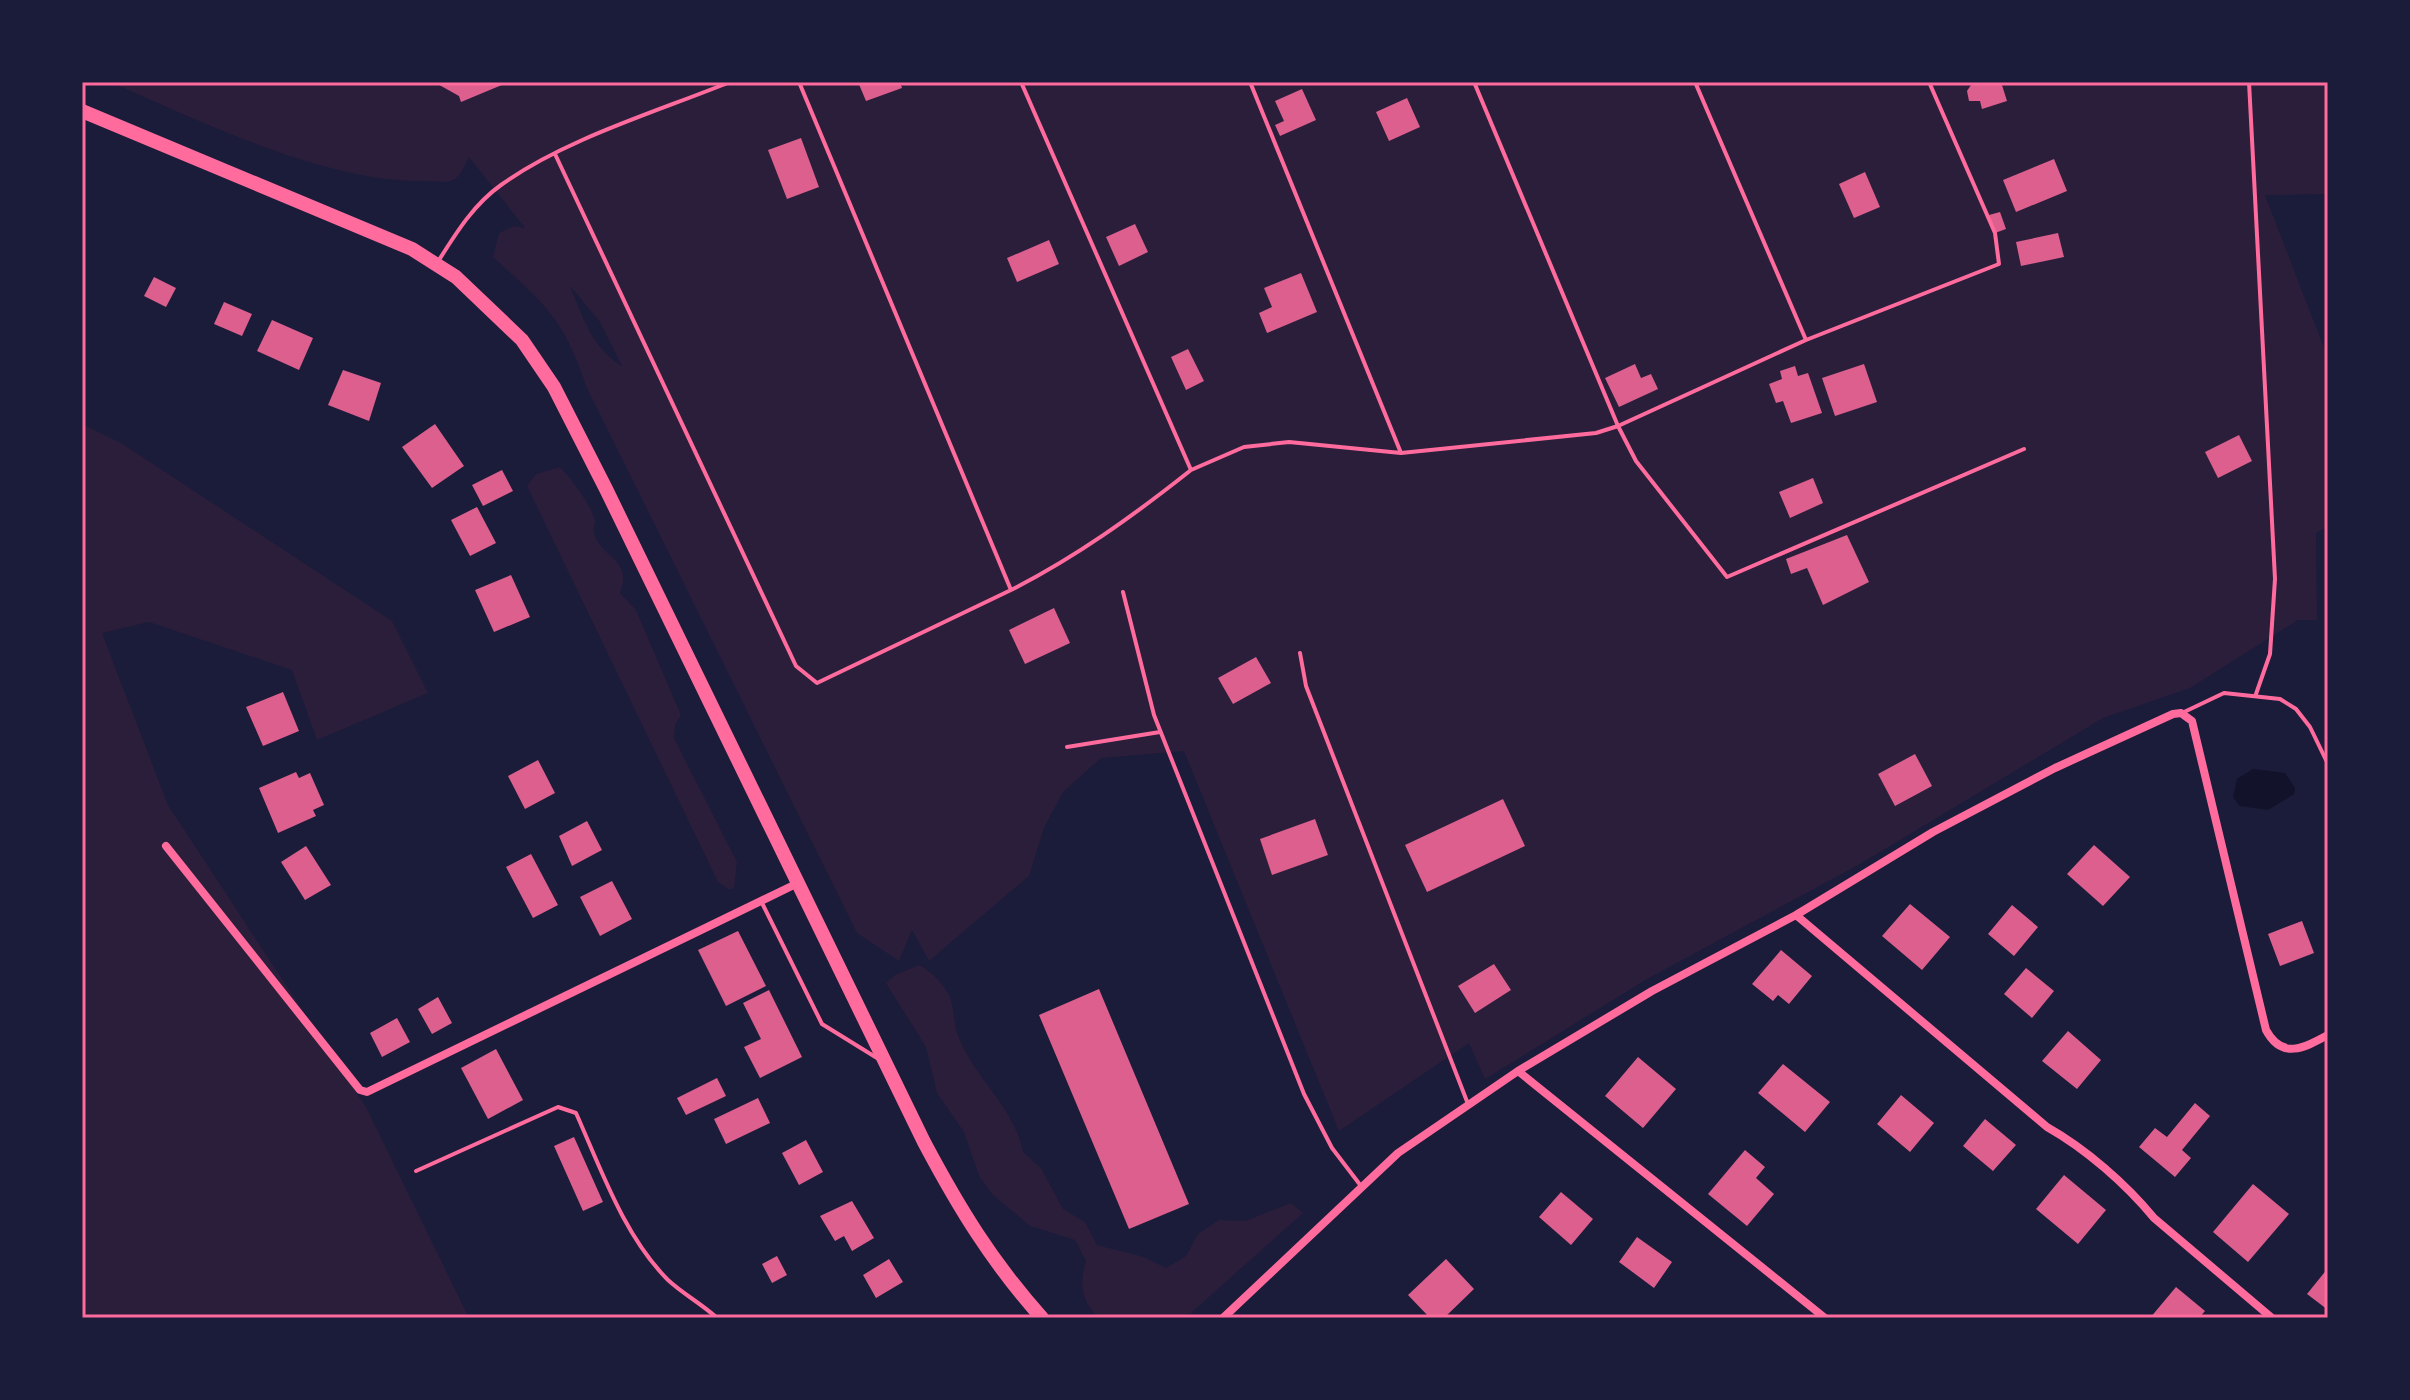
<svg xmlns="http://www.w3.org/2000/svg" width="2410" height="1400" viewBox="0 0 2410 1400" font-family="'Alegreya Sans',sans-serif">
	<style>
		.green { fill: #2a1e3b; fill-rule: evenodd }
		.water { fill: #12122b }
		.building { fill: #dd5f8e }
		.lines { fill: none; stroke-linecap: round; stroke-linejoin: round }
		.service { stroke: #ff6b9d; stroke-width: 4 }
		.minor { stroke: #ff6b9d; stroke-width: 8 }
		.primary { stroke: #ff6b9d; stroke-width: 14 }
		.neatline { fill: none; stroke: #ff6b9d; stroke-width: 3 }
	</style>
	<rect width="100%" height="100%" fill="#1b1b3a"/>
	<path class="green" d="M110,82H2328V194L2265,195L2328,358V526L2316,533L2317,620H2298L2190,688L2103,718L1860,864L1647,979L1485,1079L1469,1043L1339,1131L1184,751L1101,758L1063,792L1044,828L1029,876L929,961L912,930L899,961L857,933L587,388C564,319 546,305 493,257L499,233L514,226L525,228L469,157C465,165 461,177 451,181C445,183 433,181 426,181C326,183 202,122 110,82ZM570,286L600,322L622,366C592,348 583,317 570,286Z
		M82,424L121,443L392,621L428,693L317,740L292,670L149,622L102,633L168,805L366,1107L469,1318H82Z
		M560,467C571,479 592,505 595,521C595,525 593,529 594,533C601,558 634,560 620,593L636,610L681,715L675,725L674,738L737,862L734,888L730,890L718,882L527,486L536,474Z
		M919,965C930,971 939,979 946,990C956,1004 952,1023 959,1038C976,1079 1015,1109 1023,1152L1041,1168L1063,1209L1085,1222L1097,1245L1144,1257L1166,1268L1186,1256L1198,1234L1219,1220L1245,1221L1291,1203L1303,1213L1191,1313L1179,1318H1098C1081,1299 1079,1285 1086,1261L1075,1240L1030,1226L993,1195L979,1176L964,1132L937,1093L926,1047L886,983L895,975Z"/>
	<path class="water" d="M2253,769L2285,773L2295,788L2294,794L2268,810L2240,806L2233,797L2237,779Z"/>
	<path class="building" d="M434,82H509L461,102L459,96Z
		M858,82H900L902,88L866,101Z
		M1973,82H2001L2007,101L1982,109L1980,101H1969L1967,91Z
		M1302,89L1316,120L1280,136L1275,125L1284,121L1275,101Z
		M1407,98L1420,127L1389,141L1376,112Z
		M801,138L819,187L787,199L768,150Z
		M2054,159L2067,191L2016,212L2003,180Z
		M1865,172L1880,207L1854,218L1839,184Z
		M2000,212L2006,229L1995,233L1989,215Z
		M1135,224L1148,252L1119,266L1106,237Z
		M2058,233L2064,257L2021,266L2016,242Z
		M1049,240L1059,264L1017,282L1007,258Z
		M1301,273L1317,312L1267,333L1259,313L1272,307L1264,288Z
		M154,277L176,288L166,307L144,296Z
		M224,302L252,314L242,336L214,324Z
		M272,320L313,338L299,370L257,351Z
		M1188,349L1204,381L1186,390L1171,357Z
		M1635,364L1641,378L1651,374L1658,389L1619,407L1605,378Z
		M1864,364L1877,402L1835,416L1822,378Z
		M1795,366L1798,376L1808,373L1822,413L1791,423L1783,401L1776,403L1769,384L1782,379L1780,371Z
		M343,370L381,383L369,421L328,405Z
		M435,424L464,466L432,488L402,447Z
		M2239,435L2252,461L2218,478L2205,452Z
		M502,470L513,491L483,506L472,485Z
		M1813,478L1823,503L1790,518L1779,492Z
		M477,507L496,543L470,556L451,520Z
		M1847,535L1869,582L1823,605L1807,568L1791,574L1786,559Z
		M511,575L530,617L494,632L475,590Z
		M1054,608L1070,643L1025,664L1009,630Z
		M1256,657L1271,683L1233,704L1218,678Z
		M283,692L299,731L263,746L246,707Z
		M1915,754L1932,786L1895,806L1878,774Z
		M538,760L555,793L525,809L508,776Z
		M296,772L299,778L310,773L324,805L313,810L316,816L278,833L259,788Z
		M1503,799L1525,846L1427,892L1405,845Z
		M1315,819L1328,855L1272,875L1260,839Z
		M587,821L602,850L572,866L559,836Z
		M2094,845L2130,877L2103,906L2067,874Z
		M306,846L331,885L305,900L281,862Z
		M531,854L558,905L533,918L506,867Z
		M612,881L632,919L600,936L580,897Z
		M1910,904L1950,937L1922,970L1882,936Z
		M2012,905L2038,927L2014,956L1988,934Z
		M2302,921L2314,953L2280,966L2268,934Z
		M738,931L766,986L726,1006L698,950Z
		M1781,950L1812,976L1789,1004L1778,995L1773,1001L1752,984Z
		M1494,964L1511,990L1475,1013L1458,986Z
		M2026,968L2054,991L2032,1018L2004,994Z
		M1099,989L1189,1204L1129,1229L1039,1015Z
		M769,990L802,1057L760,1078L744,1047L761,1039L743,1003Z
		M438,997L452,1023L432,1034L418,1009Z
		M397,1018L410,1042L382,1057L370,1033Z
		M2068,1031L2101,1060L2077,1089L2042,1061Z
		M496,1049L523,1100L488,1119L461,1068Z
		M1638,1057L1676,1089L1643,1128L1605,1096Z
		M1783,1064L1830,1102L1805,1132L1758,1093Z
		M717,1078L726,1096L686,1115L677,1098Z
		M1901,1095L1934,1123L1910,1152L1877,1124Z
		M758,1098L770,1123L726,1144L714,1119Z
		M2195,1103L2210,1116L2182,1150L2191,1158L2175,1177L2139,1147L2155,1128L2167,1137Z
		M1985,1119L2016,1145L1993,1171L1963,1146Z
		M574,1137L603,1202L583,1211L554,1146Z
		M806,1140L823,1172L799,1185L782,1153Z
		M1745,1150L1765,1167L1756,1178L1774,1194L1747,1226L1708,1194Z
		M2064,1175L2106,1210L2078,1244L2036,1209Z
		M2253,1184L2289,1214L2248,1262L2213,1232Z
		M1561,1192L1593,1219L1571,1245L1539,1217Z
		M852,1201L874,1238L852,1251L844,1236L835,1241L820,1216Z
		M1637,1237L1672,1262L1654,1288L1619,1262Z
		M777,1256L787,1275L772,1283L762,1264Z
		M889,1259L903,1282L876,1298L863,1275Z
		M1446,1259L1474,1289L1444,1318H1430L1408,1295Z
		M2328,1268V1310L2307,1294Z
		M2176,1287L2205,1311L2199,1318H2150Z"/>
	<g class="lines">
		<path class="service" d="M1695,82L1806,340L1618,426L1636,461L1727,577L2024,449
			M2249,82L2275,579L2270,654L2256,694
			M555,154L796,666L817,683L1011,590L799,82
			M439,260C456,233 474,204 501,185C565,139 656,112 730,82
			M1806,340L1999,264L1995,233L1929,82
			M1401,453L1596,433L1618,426L1474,82
			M1191,470L1244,447L1289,442L1401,453L1250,82
			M1011,590C1076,557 1133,516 1191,470L1021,82
			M1123,592L1154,715L1304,1094L1332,1148L1361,1186
			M1300,653L1306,686L1468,1104
			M2182,713L2224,693L2280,699L2296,709L2310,727L2328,764
			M1067,747L1160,732
			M761,901L822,1024L877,1058
			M416,1171L558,1107L576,1113C601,1169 624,1236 668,1280C683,1294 702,1304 717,1318"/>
		<path class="minor" d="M166,846L360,1090L367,1092L796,884
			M1796,915L2047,1127C2086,1149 2126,1184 2154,1218L2272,1318
			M1518,1071L1825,1318
			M1223,1318L1398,1153L1518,1071L1652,991L1796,915L1933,832L2055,768L2173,714L2181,713L2192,721L2266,1030C2282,1060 2304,1048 2328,1035"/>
		<path class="primary" d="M82,111L412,249L456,277L522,340L554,387L606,489L924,1142C959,1208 992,1262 1042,1318"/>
	</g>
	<rect width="2410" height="1400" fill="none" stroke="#1b1b3a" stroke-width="168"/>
	<rect x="84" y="84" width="2242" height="1232" class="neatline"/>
</svg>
